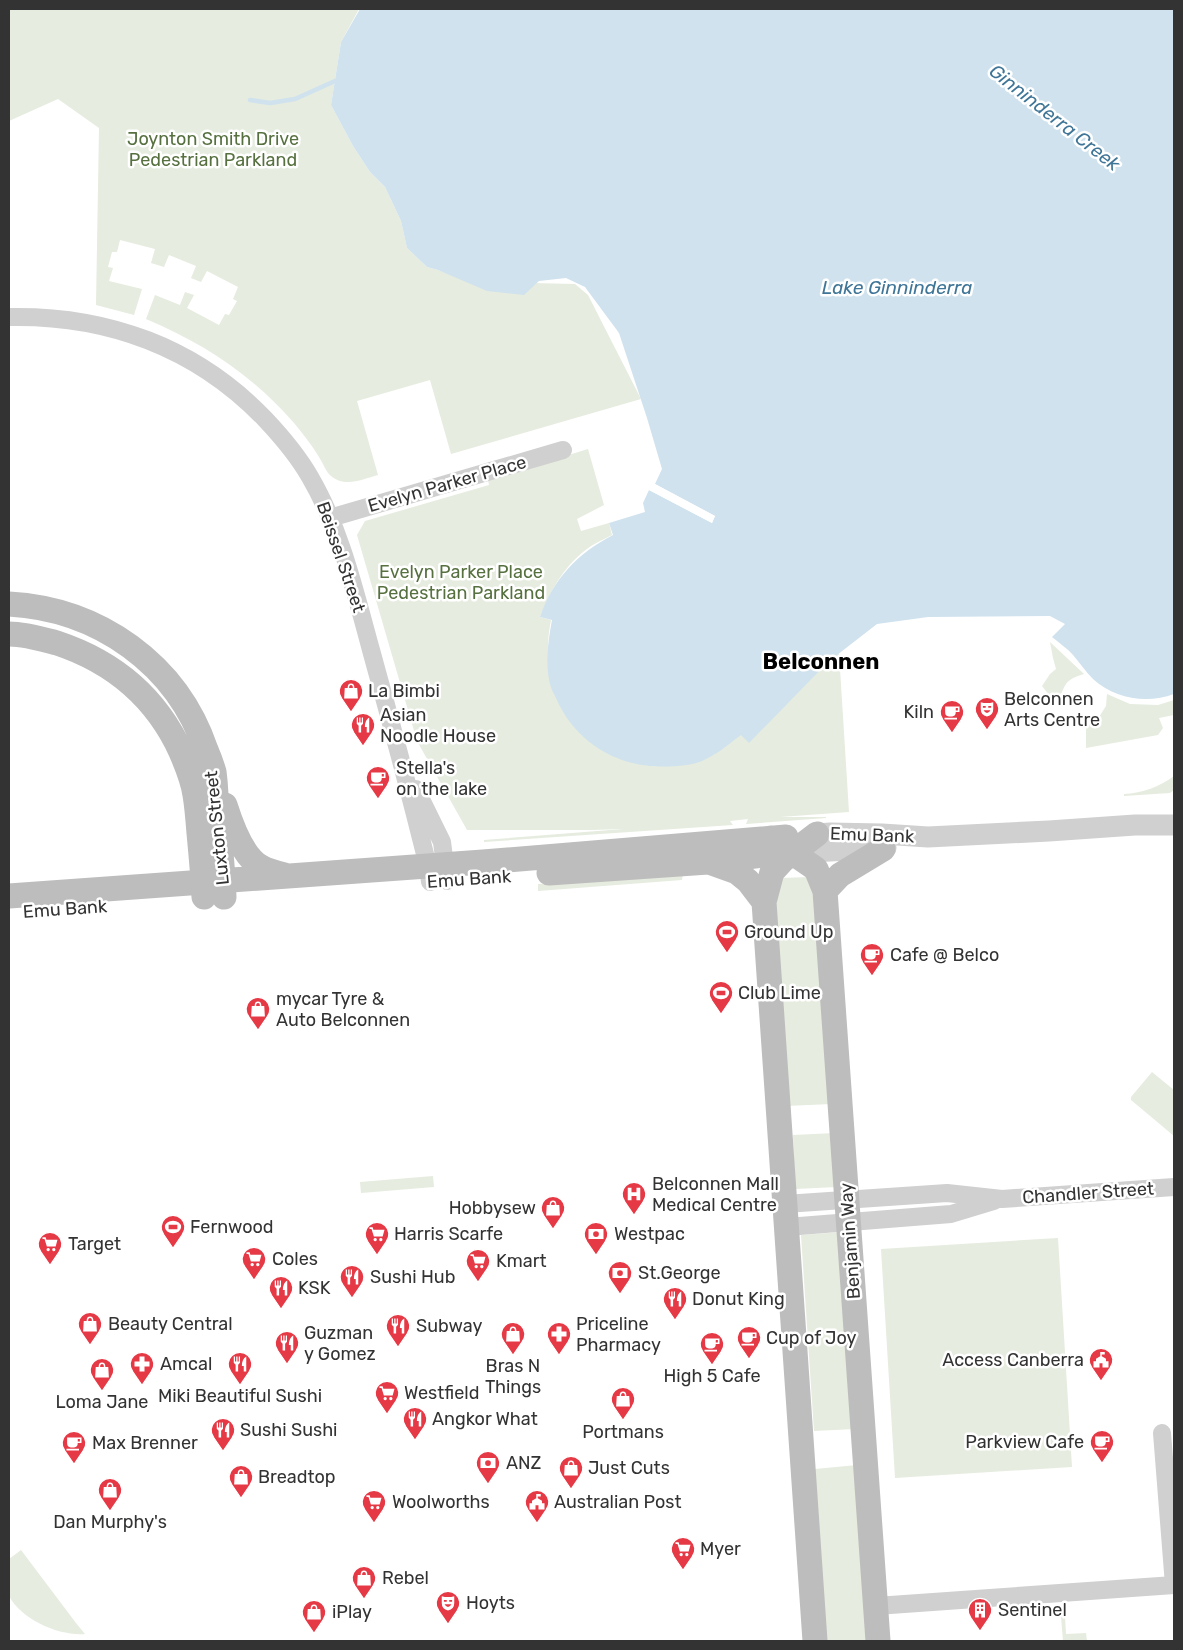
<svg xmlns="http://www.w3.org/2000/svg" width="1183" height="1650" viewBox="0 0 1183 1650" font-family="Rubik,sans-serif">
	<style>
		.green { fill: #e6ecdf }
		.water { fill: #cfe2ee }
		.pier { fill: #fff }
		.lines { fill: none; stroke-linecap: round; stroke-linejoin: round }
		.stream { stroke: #cfe2ee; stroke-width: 4.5 }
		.minor { stroke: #d0d0d0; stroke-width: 18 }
		.tertiary { stroke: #d0d0d0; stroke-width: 21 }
		.secondary { stroke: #bdbdbd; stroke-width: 25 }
		.labels { text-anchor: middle; stroke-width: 5; stroke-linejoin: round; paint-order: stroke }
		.park-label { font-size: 18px; fill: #56703f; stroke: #fff }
		.street-label { font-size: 18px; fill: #333; stroke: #fff }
		.poi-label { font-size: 18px; fill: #333; stroke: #fff; text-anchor: start }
		.water-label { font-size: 19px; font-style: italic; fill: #3f7597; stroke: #fff }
		.district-label { font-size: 22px; font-weight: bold; fill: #000; stroke: #fff }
	</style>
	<rect width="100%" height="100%" fill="#fff"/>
	<path class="green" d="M9,9H359L341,42L331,105L353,146L370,172L385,187L401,221L407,248L427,267L438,270L449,274L531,283L575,284L588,295L641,399L451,454L430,380L357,401L378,475C363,479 345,488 331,476C326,472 323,463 319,457C312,445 303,434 294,423C252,375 205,344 146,319L155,295L180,305L185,292L194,295L187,308L219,325L225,314L229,315L237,301L233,299L238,287L207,271L201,282L191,278L196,266L169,255L164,267L151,263L155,249L120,240L117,252H112L108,267L113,268L109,281L142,289L134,315L96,305L99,128L58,99L9,121Z
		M588,449L604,505L577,519L581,531L609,523L612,535C605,539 597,542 591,546C565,564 551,589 540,617L551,620C547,640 547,657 550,677L813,674L839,653L849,812L780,817H826V818L746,824L748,819L730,821L733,825L484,842V840L623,829L592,830H467L417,741L357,535L365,521L489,485L488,480Z
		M1050,642L1084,674C1061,681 1067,686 1056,704L1042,686L1050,674L1056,669L1053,658Z
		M1107,694L1130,704L1158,705L1174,700V715L1159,718L1163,728L1158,735L1086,748V729L1088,724L1099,717L1106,706Z
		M1174,776V790L1170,793L1124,796V794C1143,793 1159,787 1174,776Z
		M683,874L682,880L538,891V884Z
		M810,877L818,903L831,1104L786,1106L774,903L781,878Z
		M1152,1072L1174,1090V1136L1131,1100V1097Z
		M835,1133L837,1187L795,1189L793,1135Z
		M433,1176L434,1187L361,1193L360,1182Z
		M842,1232L855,1429L814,1431L801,1235Z
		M1058,1238L1072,1467L895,1478L881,1249Z
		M857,1465L867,1641H826L815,1469Z
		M21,1550L76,1623L85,1634C59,1636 22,1620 9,1596V1559Z
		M1065,1616L1066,1634L1086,1633L1087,1641H1063L1061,1617Z"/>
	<path class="water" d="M360,9H1174V694C1147,704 1115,699 1093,679C1086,672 1080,663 1073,655C1067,648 1059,643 1052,637L1065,624L1050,616L928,617L877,624L828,662L749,743L741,735C730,743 719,753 706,759C692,767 666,767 650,766C608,762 573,737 556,698C554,694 551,689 550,684C545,663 548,641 552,620L540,617C553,579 578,553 613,535L609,523L645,512L643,503L649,490L712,523L715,516L655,484L662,469L647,418L619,333L585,287L566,278L539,281L524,295L487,291L438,270L427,267L407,248L401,221L385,187L370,172L353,146L331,105L341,42Z"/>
	<path class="pier" d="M655,484L715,516L712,523L649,490L651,489L711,519L712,517L654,486Z"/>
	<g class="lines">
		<path class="stream" d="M250,100L270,103L295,99L335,81"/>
		<path class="minor" d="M9,317C107,315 196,347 265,419C282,437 298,456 310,477C341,530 355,592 371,650C391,722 410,794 428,866L430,882
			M330,518L563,450
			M416,789L442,842L447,881
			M785,1204L947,1193L1002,1199L1174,1187
			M787,1227L951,1214L994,1201
			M1162,1433L1174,1585
			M876,1606L1174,1585"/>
		<path class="tertiary" d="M817,834L830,833L882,834L928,837L1049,831L1135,825H1174
			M793,853L886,848"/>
		<path class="secondary" d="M9,604C99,609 177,664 206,750C209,757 212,765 214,772C216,785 216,800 217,814C220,841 223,869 224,897
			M9,634C25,634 42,639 57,643C114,662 156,697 181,752C187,766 193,780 195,795C197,807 198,820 199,833C201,854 203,875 204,897
			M225,805C231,824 243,857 261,867C268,871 276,873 284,875
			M771,838L816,869L825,891L878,1641
			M709,862L737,872L748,881L764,902
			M549,873L708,862L763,855
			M825,891L840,875L883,849
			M9,896L483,862L786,837
			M815,1641L764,902L772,872L783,860L817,834"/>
	</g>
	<defs>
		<g id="shop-pin" transform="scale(1.25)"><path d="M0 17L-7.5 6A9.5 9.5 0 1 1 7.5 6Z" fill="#e63946" stroke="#fff"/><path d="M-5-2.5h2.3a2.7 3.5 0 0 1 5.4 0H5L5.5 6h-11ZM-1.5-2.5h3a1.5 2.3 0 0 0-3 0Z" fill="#fff"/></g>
		<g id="theatre-pin" transform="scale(1.25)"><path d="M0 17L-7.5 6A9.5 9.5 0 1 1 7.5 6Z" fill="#e63946" stroke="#fff"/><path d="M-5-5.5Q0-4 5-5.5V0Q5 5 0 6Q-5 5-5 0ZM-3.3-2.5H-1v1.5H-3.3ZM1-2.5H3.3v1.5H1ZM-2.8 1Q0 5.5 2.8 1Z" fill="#fff"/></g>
		<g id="cafe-pin" transform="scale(1.25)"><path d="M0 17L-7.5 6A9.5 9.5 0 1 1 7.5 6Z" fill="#e63946" stroke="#fff"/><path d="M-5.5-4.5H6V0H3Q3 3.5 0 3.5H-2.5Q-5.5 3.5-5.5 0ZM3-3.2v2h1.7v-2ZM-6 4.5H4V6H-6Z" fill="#fff"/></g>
		<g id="restaurant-pin" transform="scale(1.25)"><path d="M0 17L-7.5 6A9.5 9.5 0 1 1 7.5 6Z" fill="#e63946" stroke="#fff"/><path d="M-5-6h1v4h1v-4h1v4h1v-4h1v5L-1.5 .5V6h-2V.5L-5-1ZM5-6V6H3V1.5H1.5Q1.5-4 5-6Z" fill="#fff"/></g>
		<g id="stadium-pin" transform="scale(1.25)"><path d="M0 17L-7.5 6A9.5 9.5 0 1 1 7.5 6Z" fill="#e63946" stroke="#fff"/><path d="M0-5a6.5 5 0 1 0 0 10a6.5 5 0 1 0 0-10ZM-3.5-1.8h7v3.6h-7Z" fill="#fff"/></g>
		<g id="hospital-pin" transform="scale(1.25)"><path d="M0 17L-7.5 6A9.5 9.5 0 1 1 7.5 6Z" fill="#e63946" stroke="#fff"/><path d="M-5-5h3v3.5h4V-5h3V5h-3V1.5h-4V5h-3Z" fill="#fff"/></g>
		<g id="supermarket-pin" transform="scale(1.25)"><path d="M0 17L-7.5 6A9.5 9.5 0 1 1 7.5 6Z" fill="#e63946" stroke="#fff"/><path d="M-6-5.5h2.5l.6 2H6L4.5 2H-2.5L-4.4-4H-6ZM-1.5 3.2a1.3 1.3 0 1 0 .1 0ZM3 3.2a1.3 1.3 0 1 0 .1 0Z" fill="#fff"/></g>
		<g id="bank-pin" transform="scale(1.25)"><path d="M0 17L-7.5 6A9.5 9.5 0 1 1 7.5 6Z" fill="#e63946" stroke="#fff"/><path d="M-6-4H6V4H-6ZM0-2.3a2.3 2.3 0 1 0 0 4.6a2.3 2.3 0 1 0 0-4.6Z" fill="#fff"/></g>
		<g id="pharmacy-pin" transform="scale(1.25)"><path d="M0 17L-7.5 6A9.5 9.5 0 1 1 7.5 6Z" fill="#e63946" stroke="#fff"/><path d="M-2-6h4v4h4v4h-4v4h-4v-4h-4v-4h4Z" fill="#fff"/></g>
		<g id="civic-pin" transform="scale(1.25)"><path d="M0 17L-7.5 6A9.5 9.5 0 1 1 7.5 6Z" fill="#e63946" stroke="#fff"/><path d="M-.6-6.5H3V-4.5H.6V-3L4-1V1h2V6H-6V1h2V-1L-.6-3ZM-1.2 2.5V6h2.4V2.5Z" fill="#fff"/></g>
		<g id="building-pin" transform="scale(1.25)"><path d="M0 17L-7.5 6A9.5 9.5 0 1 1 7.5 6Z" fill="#e63946" stroke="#fff"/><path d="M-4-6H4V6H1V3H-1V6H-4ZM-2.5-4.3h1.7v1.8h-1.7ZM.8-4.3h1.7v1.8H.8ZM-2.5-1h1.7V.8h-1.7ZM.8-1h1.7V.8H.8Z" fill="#fff"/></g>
	</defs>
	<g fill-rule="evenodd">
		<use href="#shop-pin" x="351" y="691"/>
		<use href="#theatre-pin" x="987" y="709"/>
		<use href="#cafe-pin" x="952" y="712"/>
		<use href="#restaurant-pin" x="363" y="725"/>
		<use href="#cafe-pin" x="378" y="778"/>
		<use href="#stadium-pin" x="727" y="932"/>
		<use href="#cafe-pin" x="872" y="955"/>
		<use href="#stadium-pin" x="721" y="993"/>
		<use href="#shop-pin" x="258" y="1009"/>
		<use href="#hospital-pin" x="634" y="1194"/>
		<use href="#shop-pin" x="553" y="1208"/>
		<use href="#stadium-pin" x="173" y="1227"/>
		<use href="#supermarket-pin" x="377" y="1234"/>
		<use href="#bank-pin" x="596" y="1234"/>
		<use href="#supermarket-pin" x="50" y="1244"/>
		<use href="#supermarket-pin" x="254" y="1259"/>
		<use href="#supermarket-pin" x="478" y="1261"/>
		<use href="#bank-pin" x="620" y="1273"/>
		<use href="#restaurant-pin" x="352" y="1277"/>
		<use href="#restaurant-pin" x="281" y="1288"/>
		<use href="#restaurant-pin" x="675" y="1299"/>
		<use href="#shop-pin" x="90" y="1324"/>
		<use href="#restaurant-pin" x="398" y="1326"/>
		<use href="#shop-pin" x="513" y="1334"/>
		<use href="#pharmacy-pin" x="559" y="1334"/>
		<use href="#cafe-pin" x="749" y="1338"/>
		<use href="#restaurant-pin" x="287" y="1343"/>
		<use href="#cafe-pin" x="712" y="1344"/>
		<use href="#civic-pin" x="1101" y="1360"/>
		<use href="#pharmacy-pin" x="142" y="1364"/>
		<use href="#restaurant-pin" x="240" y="1364"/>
		<use href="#shop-pin" x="102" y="1370"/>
		<use href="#supermarket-pin" x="387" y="1393"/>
		<use href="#shop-pin" x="623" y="1399"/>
		<use href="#restaurant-pin" x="415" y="1419"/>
		<use href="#restaurant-pin" x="223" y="1430"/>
		<use href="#cafe-pin" x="1102" y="1442"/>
		<use href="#cafe-pin" x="74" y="1443"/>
		<use href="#bank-pin" x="488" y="1463"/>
		<use href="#shop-pin" x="571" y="1468"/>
		<use href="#shop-pin" x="241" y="1477"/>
		<use href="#shop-pin" x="110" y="1490"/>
		<use href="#supermarket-pin" x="374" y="1502"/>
		<use href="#civic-pin" x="537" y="1502"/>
		<use href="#supermarket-pin" x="683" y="1549"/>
		<use href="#shop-pin" x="364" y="1578"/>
		<use href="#theatre-pin" x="448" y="1603"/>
		<use href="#building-pin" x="980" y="1610"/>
		<use href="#shop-pin" x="314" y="1612"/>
	</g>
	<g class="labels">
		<g class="park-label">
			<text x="213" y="145">Joynton Smith Drive<tspan x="213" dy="21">Pedestrian Parkland</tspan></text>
			<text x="461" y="578">Evelyn Parker Place<tspan x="461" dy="21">Pedestrian Parkland</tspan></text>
		</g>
		<g class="street-label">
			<text transform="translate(447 484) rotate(-16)" y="6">Evelyn Parker Place</text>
			<text transform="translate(341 557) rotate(71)" y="6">Beissel Street</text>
			<text transform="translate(217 828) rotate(-96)" y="6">Luxton Street</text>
			<text transform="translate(872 835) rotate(2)" y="6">Emu Bank</text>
			<text transform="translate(469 879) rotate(-4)" y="6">Emu Bank</text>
			<text transform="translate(65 909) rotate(-4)" y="6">Emu Bank</text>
			<text transform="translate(1088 1193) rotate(-4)" y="6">Chandler Street</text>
			<text transform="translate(850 1241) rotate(-94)" y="6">Benjamin Way</text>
		</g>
		<g class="poi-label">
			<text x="368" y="697">La Bimbi</text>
			<text x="1004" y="705">Belconnen<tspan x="1004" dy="21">Arts Centre</tspan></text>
			<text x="934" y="718" text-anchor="end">Kiln</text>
			<text x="380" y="721">Asian<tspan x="380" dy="21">Noodle House</tspan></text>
			<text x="396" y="774">Stella's<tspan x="396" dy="21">on the lake</tspan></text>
			<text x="744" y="938">Ground Up</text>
			<text x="890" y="961">Cafe @ Belco</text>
			<text x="738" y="999">Club Lime</text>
			<text x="276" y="1005">mycar Tyre &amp;<tspan x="276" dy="21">Auto Belconnen</tspan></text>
			<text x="652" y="1190">Belconnen Mall<tspan x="652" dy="21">Medical Centre</tspan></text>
			<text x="536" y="1214" text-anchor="end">Hobbysew</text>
			<text x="190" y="1233">Fernwood</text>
			<text x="394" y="1240">Harris Scarfe</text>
			<text x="614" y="1240">Westpac</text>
			<text x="68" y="1250">Target</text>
			<text x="272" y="1265">Coles</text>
			<text x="496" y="1267">Kmart</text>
			<text x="638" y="1279">St.George</text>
			<text x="370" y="1283">Sushi Hub</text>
			<text x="298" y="1294">KSK</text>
			<text x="692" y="1305">Donut King</text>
			<text x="108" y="1330">Beauty Central</text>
			<text x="576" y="1330">Priceline<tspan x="576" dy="21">Pharmacy</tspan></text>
			<text x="416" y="1332">Subway</text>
			<text x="304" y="1339">Guzman<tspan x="304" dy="21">y Gomez</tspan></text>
			<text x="766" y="1344">Cup of Joy</text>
			<text x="1084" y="1366" text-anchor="end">Access Canberra</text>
			<text x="160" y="1370">Amcal</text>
			<text x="513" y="1372" text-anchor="middle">Bras N<tspan x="513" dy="21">Things</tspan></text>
			<text x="712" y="1382" text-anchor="middle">High 5 Cafe</text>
			<text x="404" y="1399">Westfield</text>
			<text x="240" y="1402" text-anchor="middle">Miki Beautiful Sushi</text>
			<text x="102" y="1408" text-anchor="middle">Loma Jane</text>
			<text x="432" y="1425">Angkor What</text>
			<text x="240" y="1436">Sushi Sushi</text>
			<text x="623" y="1438" text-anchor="middle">Portmans</text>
			<text x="1084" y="1448" text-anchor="end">Parkview Cafe</text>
			<text x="92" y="1449">Max Brenner</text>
			<text x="506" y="1469">ANZ</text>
			<text x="588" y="1474">Just Cuts</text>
			<text x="258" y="1483">Breadtop</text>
			<text x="392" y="1508">Woolworths</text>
			<text x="554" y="1508">Australian Post</text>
			<text x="110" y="1528" text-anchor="middle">Dan Murphy's</text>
			<text x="700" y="1555">Myer</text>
			<text x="382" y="1584">Rebel</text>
			<text x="466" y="1609">Hoyts</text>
			<text x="998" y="1616">Sentinel</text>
			<text x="332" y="1618">iPlay</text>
		</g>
		<g class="water-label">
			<text transform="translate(1055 117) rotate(38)" y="7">Ginninderra Creek</text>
			<text x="897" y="294">Lake Ginninderra</text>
		</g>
		<g class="district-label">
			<text x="821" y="669">Belconnen</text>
		</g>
	</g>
	<rect width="1183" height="1650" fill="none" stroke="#333333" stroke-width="20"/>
</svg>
